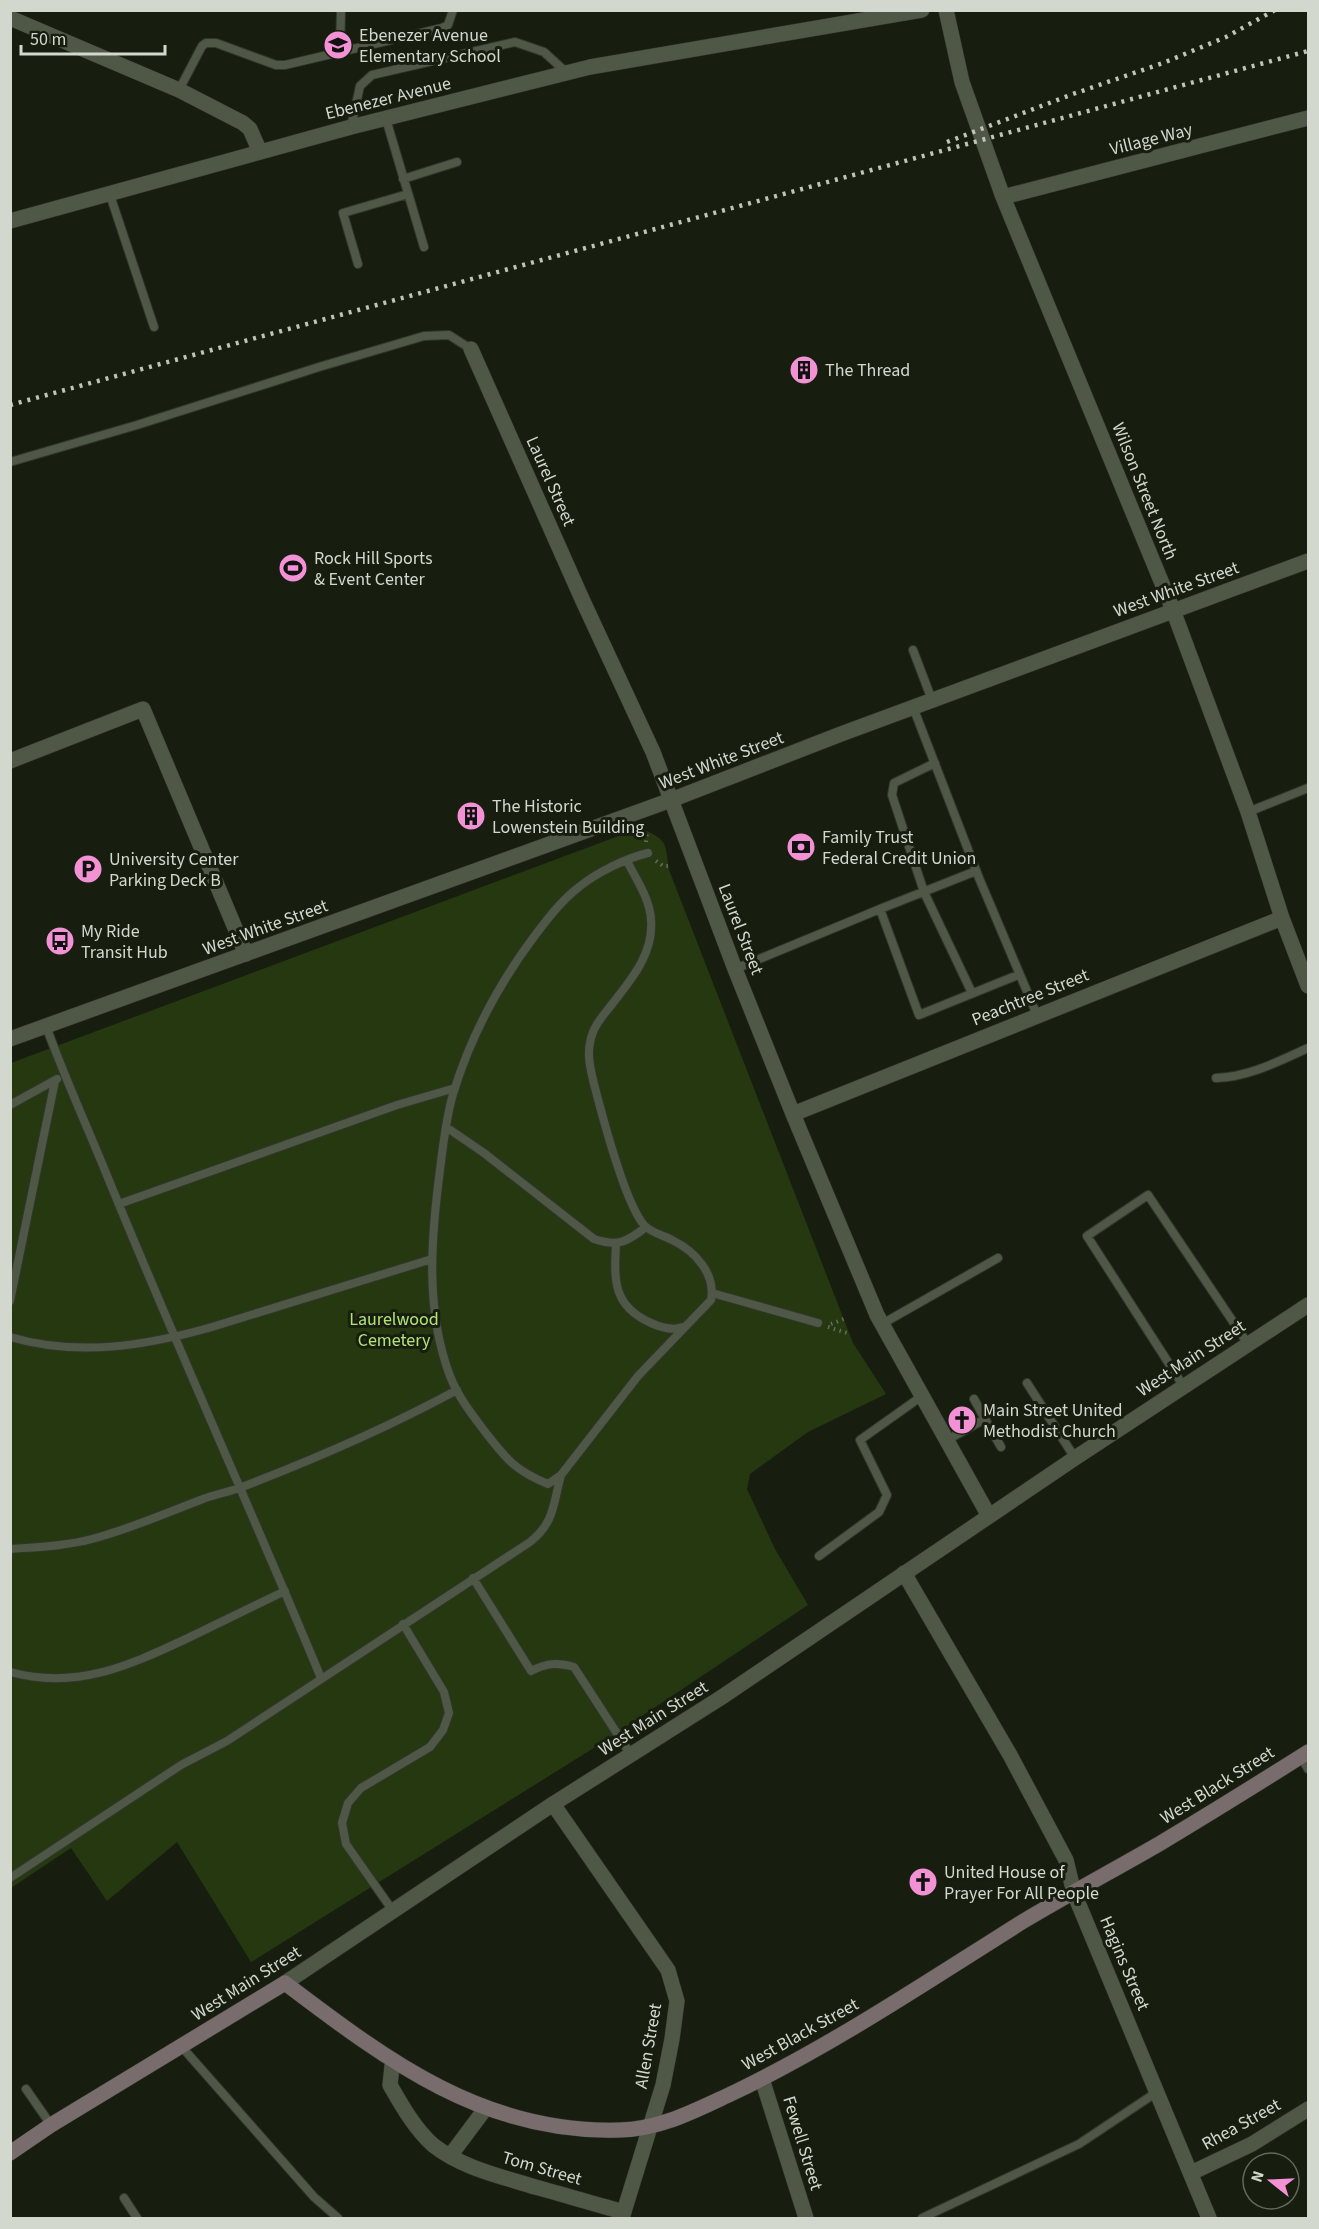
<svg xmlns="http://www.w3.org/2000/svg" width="1319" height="2229" viewBox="0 0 1319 2229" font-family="'Source Sans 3',sans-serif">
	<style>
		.green { fill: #263810 }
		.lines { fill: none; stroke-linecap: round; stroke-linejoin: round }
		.service-casing { stroke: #32362e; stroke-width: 10 }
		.minor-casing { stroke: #32362e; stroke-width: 16 }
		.tertiary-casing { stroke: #32362e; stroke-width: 16 }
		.secondary-casing { stroke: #32362e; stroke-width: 16 }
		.path { stroke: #656b5f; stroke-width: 4; stroke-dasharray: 1.5 4.5; stroke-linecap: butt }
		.service { stroke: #4f5847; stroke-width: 8 }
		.minor { stroke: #4f5847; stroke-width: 15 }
		.tertiary { stroke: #4f5847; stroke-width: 15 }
		.secondary { stroke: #796c6d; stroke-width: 15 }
		.rail { stroke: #bfc5bb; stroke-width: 4.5; stroke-dasharray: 3 6; stroke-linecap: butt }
		.labels { text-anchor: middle; stroke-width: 6; stroke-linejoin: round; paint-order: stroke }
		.poi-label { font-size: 18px; fill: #d3d8cf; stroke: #171e10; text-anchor: start }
		.street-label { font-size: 18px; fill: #d3d8cf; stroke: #171e10 }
		.park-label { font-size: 18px; fill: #b1e474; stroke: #171e10 }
	</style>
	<rect width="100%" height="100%" fill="#171e10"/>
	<path class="green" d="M640,828C668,840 665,842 669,870L853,1343L886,1394L808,1432L750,1474L747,1489L775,1549L808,1605L597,1746L251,1962L177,1842L107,1901L71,1848L11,1888V1063Z"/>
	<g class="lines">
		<g class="service-casing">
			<path id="service" d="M340,52L341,10
				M179,90L202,46L206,43H216L276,65H285L442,28L448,25L453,10
				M386,119L424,247
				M351,127L360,86L372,75L515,42L544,52L567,73
				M403,179L457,162
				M110,195L154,327
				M358,264L343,213L408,194
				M10,462L137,425L319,367L424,336L449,335L471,349
				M913,650L932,700
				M913,707L979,878L1037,1015
				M935,763L894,783L892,795L924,892L972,993
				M1248,812L1308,788
				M627,861C636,879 650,899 651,920C654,955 629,982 609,1008C600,1019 592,1029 590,1043C587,1056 591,1071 594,1084C602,1115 625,1203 644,1225C651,1233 663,1235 672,1240C695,1251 716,1274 711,1300L638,1376L561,1475L548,1484C516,1471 507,1460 486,1433C473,1416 458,1397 450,1376C425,1310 431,1238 440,1170C443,1145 446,1118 453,1094C471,1035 499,983 536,934C549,917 562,900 579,887C596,873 626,858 648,853
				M880,909L976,871
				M735,969L880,909L919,1015L1018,975
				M46,1026C64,1076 86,1124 106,1173C175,1343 251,1509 321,1678
				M1216,1078C1249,1077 1279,1061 1308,1048
				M10,1105L57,1079
				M446,1127L484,1153L594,1239C618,1247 627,1242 646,1227
				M119,1204L397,1105L455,1088
				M616,1244C614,1281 613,1306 651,1323C662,1328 673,1331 683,1327
				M712,1293L818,1323
				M10,1301L55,1081
				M882,1324L998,1258
				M10,1337C78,1357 145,1346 212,1327L432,1259
				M1027,1383L1075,1458
				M1184,1387L1087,1236L1148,1195L1248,1344
				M985,1419L1001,1447
				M947,1440L985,1419L974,1399
				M10,1549C37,1547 66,1546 92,1539C130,1529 166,1513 203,1499C216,1494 229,1492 242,1487C315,1459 389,1427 457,1390
				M819,1556L879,1512L887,1495L860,1440L922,1396
				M473,1578L531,1671C547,1663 557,1662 574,1667L631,1755
				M10,1672C76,1690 128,1666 186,1639C219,1623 252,1607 285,1591
				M1301,1757L1308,1769
				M10,1878L181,1765L227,1741L530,1542C555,1522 553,1504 561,1475
				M393,1911L346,1844L342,1823L348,1803L361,1788L430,1747L443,1730L449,1713L444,1692L403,1624
				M181,2046L314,2197L338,2218
				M26,2089L51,2125
				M124,2198L137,2218
				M922,2218L1079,2144L1157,2092"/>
		</g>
		<g class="minor-casing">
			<path id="minor" d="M946,10L962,82L1003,197L1173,610L1248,812L1282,918L1308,986
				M10,18L179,90L243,123L250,129L260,152
				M1003,197L1308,118
				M10,221L351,127L590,67L922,10
				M471,349L582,599L653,752L735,969L793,1114L877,1315L989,1516
				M10,761L143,709L246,954
				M793,1114L1282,918
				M904,1573L1010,1755L1066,1860L1074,1893L1209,2218
				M553,1804L668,1970L677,2001L672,2039L663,2085L622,2218
				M394,2061L392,2066L390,2085C402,2106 415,2129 433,2145C462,2168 500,2176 535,2187C565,2195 594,2204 624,2212
				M762,2079L806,2218
				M450,2156L485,2109
				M1191,2173L1252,2144L1308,2109"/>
		</g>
		<g class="tertiary-casing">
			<path id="tertiary" d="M10,1039L671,800L841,734L1308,561
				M285,1983L553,1804L722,1697L1075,1458L1308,1305"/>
		</g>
		<g class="secondary-casing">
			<path id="secondary" d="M10,2153L51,2125L285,1983C388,2061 484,2134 620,2130C662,2129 698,2109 735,2092C836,2043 928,1981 1022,1922C1067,1895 1114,1870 1159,1844C1209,1814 1259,1783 1308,1752"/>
		</g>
		<path class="path" d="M646,842L647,831
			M656,861L663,866H668
			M831,1324L844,1319
			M828,1327L850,1334"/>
		<use href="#service" class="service"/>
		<use href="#minor" class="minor"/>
		<use href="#tertiary" class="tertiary"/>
		<use href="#secondary" class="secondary"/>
		<path class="rail" d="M947,142L1073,94L1163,63L1226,37L1275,10
			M10,405L1308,51"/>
	</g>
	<defs>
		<g id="school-disc" transform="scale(1.5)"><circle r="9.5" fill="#f391d5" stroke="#171e10"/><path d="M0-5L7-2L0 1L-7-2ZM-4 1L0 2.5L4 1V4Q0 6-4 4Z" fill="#111"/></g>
		<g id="building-disc" transform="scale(1.5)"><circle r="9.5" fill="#f391d5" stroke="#171e10"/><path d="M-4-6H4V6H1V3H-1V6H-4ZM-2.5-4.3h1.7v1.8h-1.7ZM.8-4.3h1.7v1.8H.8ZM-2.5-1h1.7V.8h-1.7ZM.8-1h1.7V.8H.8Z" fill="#111"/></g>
		<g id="stadium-disc" transform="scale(1.5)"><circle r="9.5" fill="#f391d5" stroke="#171e10"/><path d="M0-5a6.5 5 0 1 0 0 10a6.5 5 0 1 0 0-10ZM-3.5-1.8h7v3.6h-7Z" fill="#111"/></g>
		<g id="bank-disc" transform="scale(1.5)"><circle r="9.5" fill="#f391d5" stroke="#171e10"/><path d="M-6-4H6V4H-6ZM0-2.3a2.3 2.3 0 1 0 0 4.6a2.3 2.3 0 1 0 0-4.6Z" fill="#111"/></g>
		<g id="parking-disc" transform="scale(1.5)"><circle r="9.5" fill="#f391d5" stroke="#171e10"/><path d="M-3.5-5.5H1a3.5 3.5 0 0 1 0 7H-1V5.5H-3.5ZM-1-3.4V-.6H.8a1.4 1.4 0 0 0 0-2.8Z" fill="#111"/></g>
		<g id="bus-disc" transform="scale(1.5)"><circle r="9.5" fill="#f391d5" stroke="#171e10"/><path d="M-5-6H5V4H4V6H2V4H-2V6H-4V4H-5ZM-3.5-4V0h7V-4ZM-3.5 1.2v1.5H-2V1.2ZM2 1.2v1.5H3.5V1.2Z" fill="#111"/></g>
		<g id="church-disc" transform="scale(1.5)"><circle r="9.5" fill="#f391d5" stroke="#171e10"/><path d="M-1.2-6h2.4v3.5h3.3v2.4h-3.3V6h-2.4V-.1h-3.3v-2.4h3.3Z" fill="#111"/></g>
	</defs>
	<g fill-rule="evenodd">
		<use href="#school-disc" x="338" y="45"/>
		<use href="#building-disc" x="804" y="370"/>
		<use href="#stadium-disc" x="293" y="568"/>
		<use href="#building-disc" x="471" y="816"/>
		<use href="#bank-disc" x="801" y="847"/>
		<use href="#parking-disc" x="88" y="869"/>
		<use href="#bus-disc" x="60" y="941"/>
		<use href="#church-disc" x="962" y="1420"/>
		<use href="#church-disc" x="923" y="1882"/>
	</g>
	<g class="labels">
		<g class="poi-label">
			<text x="359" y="41">Ebenezer Avenue<tspan x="359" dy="21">Elementary School</tspan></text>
			<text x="825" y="376">The Thread</text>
			<text x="314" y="564">Rock Hill Sports<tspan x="314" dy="21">&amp; Event Center</tspan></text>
			<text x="492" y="812">The Historic<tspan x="492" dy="21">Lowenstein Building</tspan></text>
			<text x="822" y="843">Family Trust<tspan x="822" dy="21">Federal Credit Union</tspan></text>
			<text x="109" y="865">University Center<tspan x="109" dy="21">Parking Deck B</tspan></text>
			<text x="81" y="937">My Ride<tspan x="81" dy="21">Transit Hub</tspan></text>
			<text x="983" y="1416">Main Street United<tspan x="983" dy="21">Methodist Church</tspan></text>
			<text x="944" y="1878">United House of<tspan x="944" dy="21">Prayer For All People</tspan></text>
		</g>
		<g class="street-label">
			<text transform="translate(388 98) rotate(-14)" y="6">Ebenezer Avenue</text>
			<text transform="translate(1151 139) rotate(-14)" y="6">Village Way</text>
			<text transform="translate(551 481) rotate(66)" y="6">Laurel Street</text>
			<text transform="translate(1145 491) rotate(68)" y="6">Wilson Street North</text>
			<text transform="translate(1176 589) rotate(-20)" y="6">West White Street</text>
			<text transform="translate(721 760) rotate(-21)" y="6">West White Street</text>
			<text transform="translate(265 927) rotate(-20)" y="6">West White Street</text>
			<text transform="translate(741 929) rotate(69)" y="6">Laurel Street</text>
			<text transform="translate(1030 997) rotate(-22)" y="6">Peachtree Street</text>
			<text transform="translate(1191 1358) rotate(-33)" y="6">West Main Street</text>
			<text transform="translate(653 1718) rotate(-32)" y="6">West Main Street</text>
			<text transform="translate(1217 1785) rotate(-32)" y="6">West Black Street</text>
			<text transform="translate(1125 1963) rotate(67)" y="6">Hagins Street</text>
			<text transform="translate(246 1983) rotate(-32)" y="6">West Main Street</text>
			<text transform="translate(800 2034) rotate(-29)" y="6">West Black Street</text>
			<text transform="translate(648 2046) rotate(-80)" y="6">Allen Street</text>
			<text transform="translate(1241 2124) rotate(-29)" y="6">Rhea Street</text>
			<text transform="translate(803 2143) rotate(73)" y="6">Fewell Street</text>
			<text transform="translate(542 2168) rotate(16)" y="6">Tom Street</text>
		</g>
		<g class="park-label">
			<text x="394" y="1325">Laurelwood<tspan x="394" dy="21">Cemetery</tspan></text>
		</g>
	</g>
	<rect width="1319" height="2229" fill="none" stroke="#d3d8cf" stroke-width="24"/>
	<g transform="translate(1271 2181) rotate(288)"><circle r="28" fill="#171e10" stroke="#62685c" stroke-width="1.5"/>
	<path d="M0-4.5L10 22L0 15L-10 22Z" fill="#f391d5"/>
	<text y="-9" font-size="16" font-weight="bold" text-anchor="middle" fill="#d3d8cf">N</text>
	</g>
	<path d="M21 45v9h144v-9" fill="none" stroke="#d3d8cf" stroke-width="3"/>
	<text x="30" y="45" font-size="18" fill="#d3d8cf" stroke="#171e10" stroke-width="4.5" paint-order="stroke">50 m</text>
</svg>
